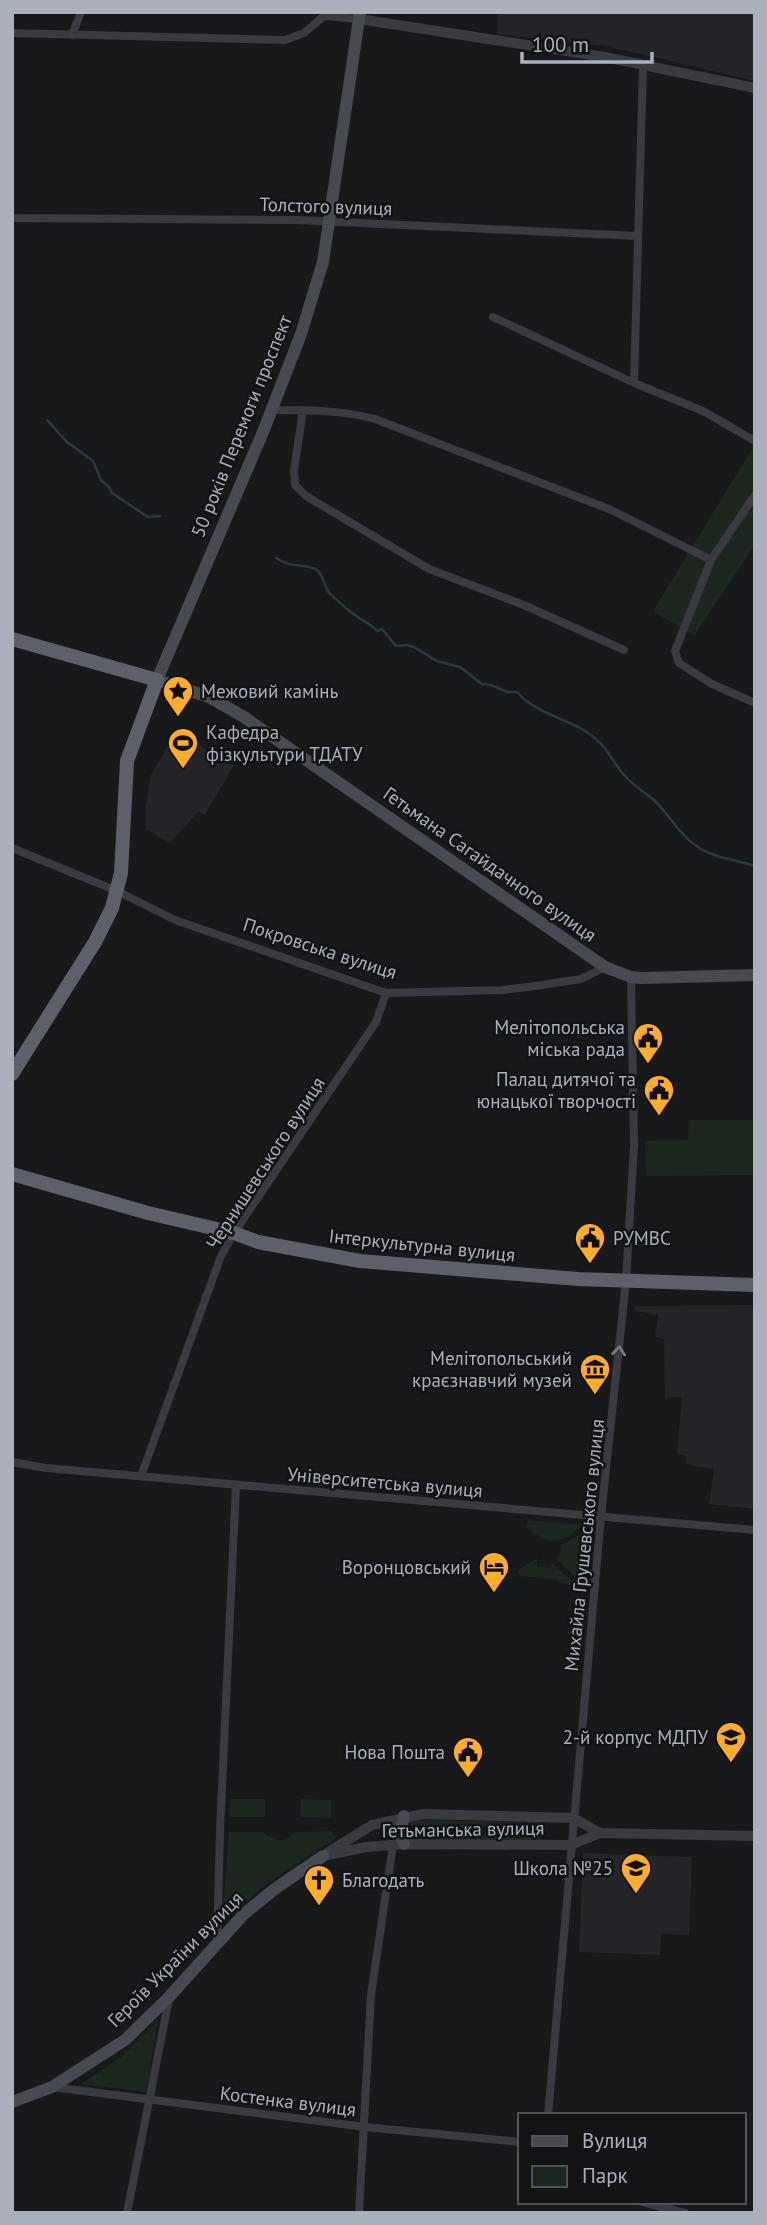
<svg xmlns="http://www.w3.org/2000/svg" width="767" height="2225" viewBox="0 0 767 2225" font-family="'PT Sans',sans-serif">
	<style>
		.built { fill: #242528 }
		.green { fill: #1e271f }
		.lines { fill: none; stroke-linecap: round; stroke-linejoin: round }
		.stream { stroke: #2d3941; stroke-width: 2.5 }
		.minor { stroke: #393b41; stroke-width: 8 }
		.tertiary { stroke: #393b41; stroke-width: 10 }
		.secondary { stroke: #474a51; stroke-width: 12 }
		.trunk { stroke: #5d6069; stroke-width: 14 }
		.oneway { stroke: #777b85 }
		.labels { text-anchor: middle; stroke-width: 5; stroke-linejoin: round; paint-order: stroke }
		.street-label { font-size: 19px; fill: #aab0bc; stroke: #131416 }
		.poi-label { font-size: 19px; fill: #aab0bc; stroke: #131416; text-anchor: end }
	</style>
	<rect width="100%" height="100%" fill="#18191b"/>
	<path class="built" d="M498,12H755V81L611,47L497,34Z
		M176,732L234,765L205,815L198,812L170,843L146,829V806L151,775Z
		M755,1305V1509L709,1504L714,1469L686,1464V1456L677,1454L682,1397L665,1398L664,1339L655,1337L658,1315L635,1311V1306Z
		M583,1853L692,1857L689,1935L661,1934L660,1955L579,1952Z"/>
	<path class="green" d="M755,444V545L694,636L653,611Z
		M689,1120H753V1175L646,1176L645,1141L688,1140Z
		M527,1520L582,1525C563,1545 547,1544 526,1528Z
		M588,1530L583,1580L573,1575L556,1559L559,1556L561,1545Z
		M537,1558V1566L551,1568L552,1563L576,1585L560,1583L555,1579L520,1576L518,1570Z
		M230,1799H265V1817H230Z
		M301,1799L331,1800V1818L300,1817Z
		M410,1820L542,1822V1827L410,1825Z
		M331,1831L336,1838C307,1857 277,1875 251,1897C241,1906 235,1916 222,1921L229,1832H264C273,1842 286,1844 295,1832Z
		M408,1835H540V1840L408,1839Z
		M158,2021L146,2092L81,2084L121,2057Z"/>
	<g class="lines">
		<path class="stream" d="M47,420L67,442L93,461L101,480L109,487L112,493L148,517L160,516
			M276,558C292,569 307,563 317,570C324,576 324,587 330,594C337,600 347,610 355,615C363,621 370,623 377,631L382,629L396,646L407,645L414,647L437,661L460,667L482,684L491,685L507,692H517C538,717 575,718 599,742C609,751 615,766 625,776C633,785 644,792 654,800C670,815 679,835 698,847C714,858 737,860 755,866"/>
		<path class="minor" d="M12,33L285,40L304,33L324,16L359,19
			M72,35L81,12
			M12,218L296,220L638,236
			M493,317L634,383L703,411L755,441
			M634,383L643,66
			M272,410C307,410 341,410 375,419L609,509L711,560
			M303,410L294,471L295,485L306,496L429,569L524,605L624,650
			M755,495L711,560L675,651L679,663L712,684L755,703
			M12,848L117,891L175,920L386,993L502,990L535,986L581,979L605,967
			M12,1462L46,1468L755,1530
			M141,1476L221,1256L234,1233L376,1022L386,993
			M217,1943L220,1831L236,1485
			M52,2087L365,2127L520,2142
			M548,2115L601,1516L626,1281L634,1145L631,977
			M642,2202L685,2213
			M127,2213L169,1999
			M359,2213L371,1995L393,1845"/>
		<path class="tertiary" d="M359,19L605,57L755,88
			M327,1853L372,1825L423,1814L573,1818L600,1833
			M323,1856L366,1847L404,1844L571,1845L600,1833L755,1836"/>
		<path class="secondary" d="M360,12L323,262L301,334L263,432L157,680L209,697L244,717L605,967L631,977L641,978L755,975
			M404,1844L400,1833L404,1816
			M12,2102L52,2087L125,2040L169,1997L244,1914L276,1888L323,1856"/>
		<path class="trunk" d="M12,639L157,680L127,761L121,873L112,908L95,942L12,1074
			M12,1174L148,1213L234,1233L258,1242L360,1261L578,1279L755,1285"/>
	</g>
	<defs><path id="oneway-chevron" d="M-2-3.5L2.5 0L-2 3.5" fill="none" stroke-width="1.6" stroke-linecap="round" stroke-linejoin="round" transform="scale(1.75)"/></defs>
	<use class="oneway" href="#oneway-chevron" transform="translate(619 1351) rotate(-84)"/>
	<defs>
		<g id="sight-pin" transform="scale(1.575)"><path d="M0 17L-7.5 6A9.5 9.5 0 1 1 7.5 6Z" fill="#ffac2d" stroke="#131416"/><path d="M0-6L1.8-2.2L6-1.7L2.9 1.2L3.7 5.4L0 3.3L-3.7 5.4L-2.9 1.2L-6-1.7L-1.8-2.2Z" fill="#111"/></g>
		<g id="stadium-pin" transform="scale(1.575)"><path d="M0 17L-7.5 6A9.5 9.5 0 1 1 7.5 6Z" fill="#ffac2d" stroke="#131416"/><path d="M0-5a6.5 5 0 1 0 0 10a6.5 5 0 1 0 0-10ZM-3.5-1.8h7v3.6h-7Z" fill="#111"/></g>
		<g id="civic-pin" transform="scale(1.575)"><path d="M0 17L-7.5 6A9.5 9.5 0 1 1 7.5 6Z" fill="#ffac2d" stroke="#131416"/><path d="M-.6-6.5H3V-4.5H.6V-3L4-1V1h2V6H-6V1h2V-1L-.6-3ZM-1.2 2.5V6h2.4V2.5Z" fill="#111"/></g>
		<g id="museum-pin" transform="scale(1.575)"><path d="M0 17L-7.5 6A9.5 9.5 0 1 1 7.5 6Z" fill="#ffac2d" stroke="#131416"/><path d="M0-6L6-3V-2H-6V-3ZM-5-1h2V3h-2ZM-1-1h2V3h-2ZM3-1h2V3H3ZM-6 4H6V6H-6Z" fill="#111"/></g>
		<g id="hotel-pin" transform="scale(1.575)"><path d="M0 17L-7.5 6A9.5 9.5 0 1 1 7.5 6Z" fill="#ffac2d" stroke="#131416"/><path d="M-6-4.5h1.5V1H6V5H4.5V3h-9V5H-6ZM-4 0a1.8 1.8 0 1 1 3.6 0ZM.5 0V-2.5h3Q6-2.5 6 0Z" fill="#111"/></g>
		<g id="university-pin" transform="scale(1.575)"><path d="M0 17L-7.5 6A9.5 9.5 0 1 1 7.5 6Z" fill="#ffac2d" stroke="#131416"/><path d="M0-5L7-2L0 1L-7-2ZM-4 1L0 2.5L4 1V4Q0 6-4 4Z" fill="#111"/></g>
		<g id="school-pin" transform="scale(1.575)"><path d="M0 17L-7.5 6A9.5 9.5 0 1 1 7.5 6Z" fill="#ffac2d" stroke="#131416"/><path d="M0-5L7-2L0 1L-7-2ZM-4 1L0 2.5L4 1V4Q0 6-4 4Z" fill="#111"/></g>
		<g id="church-pin" transform="scale(1.575)"><path d="M0 17L-7.5 6A9.5 9.5 0 1 1 7.5 6Z" fill="#ffac2d" stroke="#131416"/><path d="M-1.2-6h2.4v3.5h3.3v2.4h-3.3V6h-2.4V-.1h-3.3v-2.4h3.3Z" fill="#111"/></g>
	</defs>
	<g fill-rule="evenodd">
		<use href="#sight-pin" x="178" y="691"/>
		<use href="#stadium-pin" x="183" y="743"/>
		<use href="#civic-pin" x="648" y="1038"/>
		<use href="#civic-pin" x="659" y="1090"/>
		<use href="#civic-pin" x="590" y="1238"/>
		<use href="#museum-pin" x="595" y="1369"/>
		<use href="#hotel-pin" x="494" y="1567"/>
		<use href="#university-pin" x="731" y="1737"/>
		<use href="#civic-pin" x="468" y="1752"/>
		<use href="#school-pin" x="636" y="1868"/>
		<use href="#church-pin" x="319" y="1880"/>
	</g>
	<g class="labels">
		<g class="street-label">
			<text transform="translate(326 206) rotate(2)" y="7">Толстого вулиця</text>
			<text transform="translate(241 426) rotate(-68)" y="7">50 років Перемоги проспект</text>
			<text transform="translate(490 864) rotate(35)" y="7">Гетьмана Сагайдачного вулиця</text>
			<text transform="translate(320 948) rotate(18)" y="7">Покровська вулиця</text>
			<text transform="translate(265 1163) rotate(-57)" y="7">Чернишевського вулиця</text>
			<text transform="translate(422 1245) rotate(6)" y="7">Інтеркультурна вулиця</text>
			<text transform="translate(385 1482) rotate(5)" y="7">Університетська вулиця</text>
			<text transform="translate(584 1545) rotate(-84)" y="7">Михайла Грушевського вулиця</text>
			<text transform="translate(463 1829) rotate(-1)" y="7">Гетьманська вулиця</text>
			<text transform="translate(175 1959) rotate(-45)" y="7">Героїв України вулиця</text>
			<text transform="translate(288 2101) rotate(7)" y="7">Костенка вулиця</text>
		</g>
		<g class="poi-label">
			<text x="201" y="698" text-anchor="start">Межовий камінь</text>
			<text x="206" y="739" text-anchor="start">Кафедра<tspan x="206" dy="22">фізкультури ТДАТУ</tspan></text>
			<text x="625" y="1034">Мелітопольська<tspan x="625" dy="22">міська рада</tspan></text>
			<text x="636" y="1086">Палац дитячої та<tspan x="636" dy="22">юнацької творчості</tspan></text>
			<text x="613" y="1245" text-anchor="start">РУМВC</text>
			<text x="572" y="1365">Мелітопольський<tspan x="572" dy="22">краєзнавчий музей</tspan></text>
			<text x="471" y="1574">Воронцовський</text>
			<text x="708" y="1744">2-й корпус МДПУ</text>
			<text x="445" y="1759">Нова Пошта</text>
			<text x="613" y="1875">Школа №25</text>
			<text x="342" y="1887" text-anchor="start">Благодать</text>
		</g>
	</g>
	<rect width="767" height="2225" fill="none" stroke="#aab0bc" stroke-width="28"/>
	<rect x="518" y="2113" width="228" height="91" fill="#131416" stroke="#4f5258" stroke-width="2"/>
	<rect x="532" y="2136" width="35" height="10" fill="#474a51" stroke="#4f5258" stroke-width="2"/>
	<text x="582" y="2148" font-size="21" fill="#aab0bc">Вулиця</text>
	<rect x="532" y="2166" width="35" height="21" fill="#1e271f" stroke="#4f5258" stroke-width="2"/>
	<text x="582" y="2183" font-size="21" fill="#aab0bc">Парк</text>
	<path d="M522 52v10h130v-10" fill="none" stroke="#aab0bc" stroke-width="3.5"/>
	<text x="532" y="52" font-size="21" fill="#aab0bc" stroke="#131416" stroke-width="5" paint-order="stroke">100 m</text>
</svg>
